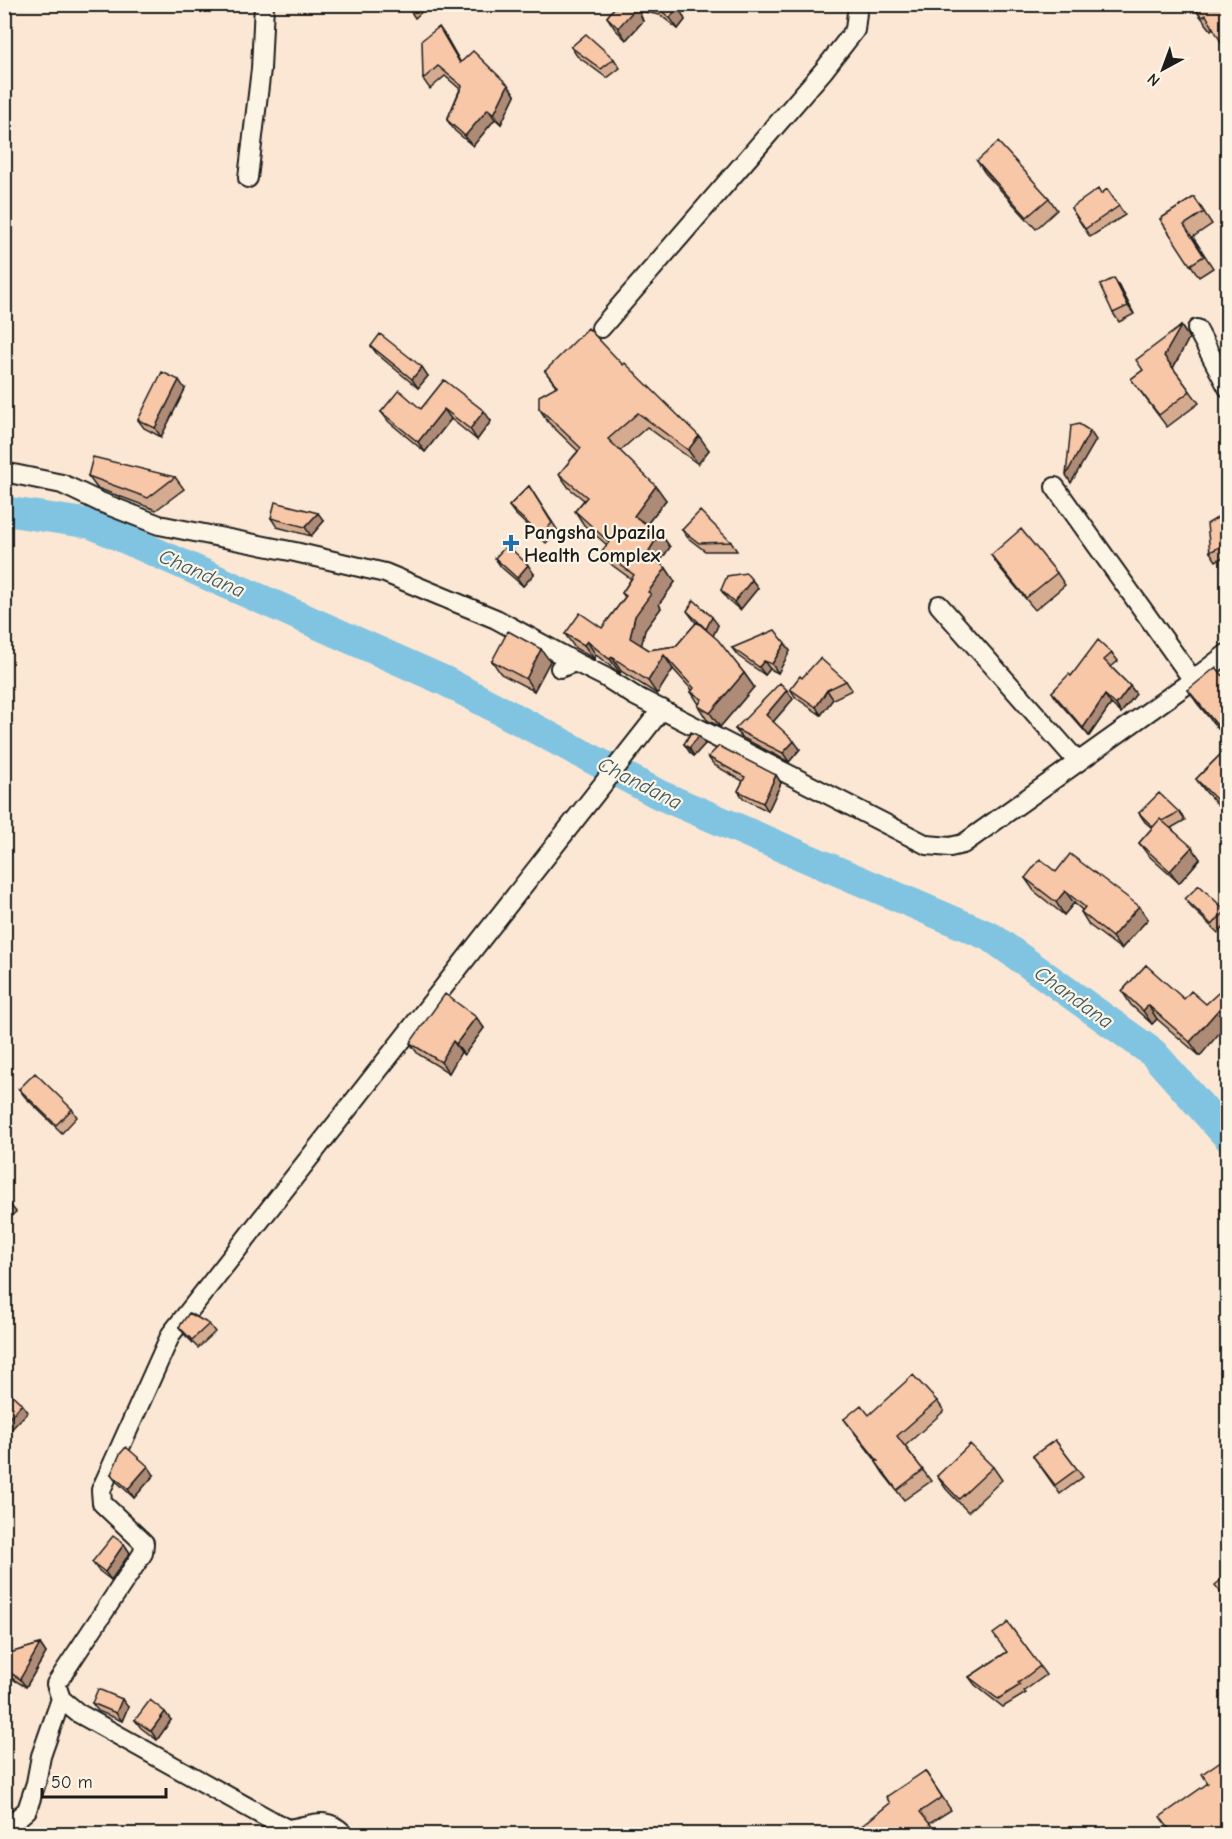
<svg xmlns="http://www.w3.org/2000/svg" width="1232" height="1839" viewBox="0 0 1232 1839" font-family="'Comic Neue',sans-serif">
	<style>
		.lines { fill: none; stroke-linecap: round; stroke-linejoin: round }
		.river { stroke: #81c4e2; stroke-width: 30 }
		.minor-casing { stroke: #1c1c1c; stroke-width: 22 }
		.minor { stroke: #fcf5e5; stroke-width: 18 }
		.wall { fill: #d5ab90; stroke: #1c1c1c; stroke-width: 1.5 }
		.shaded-wall { fill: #ae8b76; stroke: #1c1c1c; stroke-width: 1.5 }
		.building { fill: #f8c7a8; stroke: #1c1c1c; stroke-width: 1.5 }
		.poi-dot { fill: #1f6fb2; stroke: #fcf5e5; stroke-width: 2 }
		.labels { text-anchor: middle; stroke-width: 4.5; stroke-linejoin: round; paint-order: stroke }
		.poi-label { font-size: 20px; font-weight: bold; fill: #1c1c1c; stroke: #fcf5e5; text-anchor: start }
		.water-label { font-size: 21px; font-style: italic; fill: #3f5761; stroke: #fcf5e5 }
	</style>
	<rect width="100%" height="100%" fill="#fbe7d3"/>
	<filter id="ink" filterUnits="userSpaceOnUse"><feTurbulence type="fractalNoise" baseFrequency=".0167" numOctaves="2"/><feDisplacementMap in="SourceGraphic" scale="12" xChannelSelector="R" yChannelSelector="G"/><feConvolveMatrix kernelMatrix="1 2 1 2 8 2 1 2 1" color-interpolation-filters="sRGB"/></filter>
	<g filter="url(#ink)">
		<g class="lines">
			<path class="river" d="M4,511L92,524L445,681L660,795L991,937L1153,1053L1228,1137"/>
			<g class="minor-casing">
				<path id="minor" d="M248,178L261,69L264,4
					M601,328L824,70L855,30L858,4
					M1197,329L1228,388
					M4,472L62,484L100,502L159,525L295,552L385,573L496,619L575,662
					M1055,487L1193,680
					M939,605L1078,762
					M560,668L575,662L605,677L635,696L927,845L950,847L963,844L1193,680L1228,653
					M4,1830L27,1810L36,1783L41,1756L61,1699
					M344,1834C325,1814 310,1827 287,1829L78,1713L61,1699L56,1684L143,1553L144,1543L102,1503L101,1490L171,1334L662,709"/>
			</g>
			<use href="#minor" class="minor"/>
		</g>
		<path class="wall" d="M406,4H430L415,18Z
			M617,4H677L685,20L678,29L660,15L639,11L643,21L626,40L615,29L607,17Z
			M1191,4H1227L1213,28L1211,30Z
			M446,37L461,63L508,85L515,95L501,124L495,119L473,146L455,131L447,120L460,89L445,76L430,89L423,79Z
			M571,47L614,59L620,68L607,78L577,56Z
			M977,161L1049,198L1057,210L1036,229L985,173Z
			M1107,189L1125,215L1090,237L1071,208L1101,194Z
			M1194,197L1212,224L1193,237L1213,268L1199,277L1160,219Z
			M1120,287L1134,314L1119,322L1113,313Z
			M1181,326L1189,338L1173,368L1199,403L1167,427L1131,379L1143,370Z
			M371,346L428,376L418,388L377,354Z
			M623,365L709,450L698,464L647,427L620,451L666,500L647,524L660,533L670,547L659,563L666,568L675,582L659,604L661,608L645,630L641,645L649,650L676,646L696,623L687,611L718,625L713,636L744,673L754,687L720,727L707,720L698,706L699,704L691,692L692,690L673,669L657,694L621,671L620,673L618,672L596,655L594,659L575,648L565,634L602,628L625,597L622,593L631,579L612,565L602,551L607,545L584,525L575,511L584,500L569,488L559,474L578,451L548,422L539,408L556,386L545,371Z
			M444,380L491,421L477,440L451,419L425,452L389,422L381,412L421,409Z
			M185,389L161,437L144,428L138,420Z
			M88,476L175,477L184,489L156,510L97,488Z
			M529,486L558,531L546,543L515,514L509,506Z
			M1227,512V555L1216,561L1210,552Z
			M271,518L324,521L311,536L277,527Z
			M682,530L731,542L737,551H705L688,538Z
			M991,555L1057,573L1065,585L1035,610L1000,568Z
			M495,558L534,574L523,586L501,567Z
			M752,580L758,588L740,610L727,599L721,590Z
			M732,648L790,651L778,673L770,669L765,675L738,656Z
			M1112,653L1118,661L1111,667L1130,686L1136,694L1121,713L1111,704L1089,736L1057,700L1052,692L1071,676Z
			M492,661H550L534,691L501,674Z
			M802,678L846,681L852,690L833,699L821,715L796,698L790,689Z
			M1227,681V740L1197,703L1188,690Z
			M793,699L773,722L800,749L789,762L741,737L735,729Z
			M684,744H705L694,756L690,753Z
			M1227,748V815L1205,791L1196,779Z
			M708,757L776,775L781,783L768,811L744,799L738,791L743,781L714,765Z
			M1179,812L1185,820L1171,828L1200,859L1179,883L1148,855L1139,843L1152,828L1145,822L1139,813Z
			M1056,872L1139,906L1148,919L1121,949L1089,925L1081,912L1082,910L1074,903L1064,915L1034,891L1025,878Z
			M1185,899L1226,911L1227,913V923L1218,933L1191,907Z
			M1146,965L1200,1056L1157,1019L1152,1024L1131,1005L1122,991Z
			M476,1017L484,1028L464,1055L461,1052L449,1073L418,1054L410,1043Z
			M19,1089L72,1109L77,1117L62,1133L25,1097Z
			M4,1197L16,1212L4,1222Z
			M209,1324L215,1332L198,1348L185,1335L179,1327Z
			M937,1401L944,1411L905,1446L931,1481L904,1500L883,1473L876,1462H877L844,1419L869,1415Z
			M1055,1440L1083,1477L1060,1494L1033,1456Z
			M993,1467L1002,1480L968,1512L946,1489L937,1476Z
			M111,1474L154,1475L134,1498L117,1482Z
			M124,1544L130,1553L111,1580L98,1570L92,1562Z
			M1008,1623L1046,1675L1024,1691L1026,1693L1003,1707L975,1685L969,1677L1007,1652Z
			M40,1644L46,1653L26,1687L4,1674V1649L10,1653Z
			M92,1703L128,1707L122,1721L98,1711Z
			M135,1720H171L157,1740L141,1728Z
			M1227,1762V1834H1173L1208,1783Z
			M925,1771L951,1810L929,1824L890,1803Z"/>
		<path class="shaded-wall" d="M633,4H634L639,11L643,21L626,40L618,28Z
			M675,4H677L685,20L678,29L670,18Z
			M439,27L446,37L467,74L460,63Z
			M508,85L515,95L501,124L494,114Z
			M488,109L495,119L473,146L465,136Z
			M1114,278L1120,287L1134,314L1128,306Z
			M1181,326L1189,338L1173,368L1164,356Z
			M422,367L428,376L418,388L412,379Z
			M179,380L185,389L161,437L155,428Z
			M444,409L451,419L425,452L418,442Z
			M484,411L491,421L477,440L470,429Z
			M1090,431L1096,440L1071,483L1066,475Z
			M699,436L709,450L698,464L688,450Z
			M656,486L666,500L643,529L634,516Z
			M318,513L324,521L311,536L305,527Z
			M660,533L670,547L656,568L647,554Z
			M528,565L534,574L523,586L517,578Z
			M666,568L675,582L659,604L661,608L645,630L640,652L630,638L635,616L648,592Z
			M752,580L758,588L740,610L734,602Z
			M712,617L718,625L712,638L706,629Z
			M587,641L596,655L594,659L584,645Z
			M785,643L790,651L778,673L772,664Z
			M541,649L550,661L534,691L526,679Z
			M664,655L673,669L657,694L648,681Z
			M612,657L621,671L620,673L610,659Z
			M764,661L770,669L765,675L759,667Z
			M744,673L754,687L720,727L710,713Z
			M1130,686L1136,694L1121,713L1116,705Z
			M787,690L793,699L772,723L766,715Z
			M827,690L833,699L821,715L816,707Z
			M1105,695L1111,704L1089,736L1083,728Z
			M699,736L705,744L694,756L689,748Z
			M794,741L800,749L789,762L783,753Z
			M776,775L781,783L768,811L763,803Z
			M1192,847L1200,859L1179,883L1170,871Z
			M1065,891L1074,903L1064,915L1056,902Z
			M1139,906L1148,919L1121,949L1112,937Z
			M1226,1001L1227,1004V1024L1200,1056L1190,1042Z
			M1148,1005L1157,1019L1152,1024L1143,1011Z
			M476,1017L484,1028L464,1055L456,1044Z
			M453,1041L461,1052L449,1073L441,1062Z
			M22,1404L28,1412L4,1437V1423Z
			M148,1466L154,1475L134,1498L128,1489Z
			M124,1544L130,1553L111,1580L105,1572Z
			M40,1644L46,1653L26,1687L20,1679Z
			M122,1699L128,1707L122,1721L116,1713Z
			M165,1712L171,1720L157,1740L151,1731Z"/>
		<path class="building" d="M406,4H415L409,10Z
			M617,4H633L635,9L618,28L607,17Z
			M653,4H675L677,8L670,18Z
			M1192,4H1227V53L1206,15L1202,17Z
			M439,27L460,63L473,51L508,85L494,114L488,109L465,136L447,120L462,86L438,66L423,79L422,40Z
			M586,34L614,59L601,69L571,47Z
			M998,142L1049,198L1027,217L977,161Z
			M1098,189L1101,194L1107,189L1119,206L1085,229L1071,208Z
			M1194,197L1204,212L1184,225L1204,256L1190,265L1160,219Z
			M1114,278L1128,306L1113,313L1100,285Z
			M1181,326L1164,356L1190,391L1159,415L1131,379L1143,370L1136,360Z
			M588,328L623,365L625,363L699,436L688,450L638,413L608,439L656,486L634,516L660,533L647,554L666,568L648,592L651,594L635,616L630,638L649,650L676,646L697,622L718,640L744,673L710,713L698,706L702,699L691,692L694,688L664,655L648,681L612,657L610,659L608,658L587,641L584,645L565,634L580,613L602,628L626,596L622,593L634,575L602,551L609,542L575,511L587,497L559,474L581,448L539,408V396L557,386L545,371Z
			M380,334L422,367L412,379L371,346Z
			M162,372L179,380L155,428L138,420Z
			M444,380L484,411L470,429L444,409L418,442L381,412L399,390L421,409Z
			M1079,424L1090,431L1066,475L1071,426Z
			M93,457L175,477L148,498L88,476Z
			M529,486L552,523L541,535L509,506Z
			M275,502L318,513L305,527L271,518Z
			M700,511L731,542L699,543L682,530Z
			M1227,512V543L1210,552L1207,524Z
			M1021,529L1057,573L1026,598L991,555Z
			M507,545L528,565L517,578L495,558Z
			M746,573L752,580L734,602L721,590L727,576Z
			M694,600L712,617L706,629L687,611Z
			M775,630L785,643L772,664L764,661L759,667L732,648Z
			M508,631L541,649L526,679L492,661Z
			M1098,640L1112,653L1104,660L1130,686L1116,705L1105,695L1083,728L1052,692L1069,674L1071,676Z
			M820,658L846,681L827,690L816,707L790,689L800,676L802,678Z
			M1216,667L1227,681V727L1222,731L1188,690Z
			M780,683L787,690L766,715L794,741L783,753L735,729Z
			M691,732L699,736L689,748L684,744Z
			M719,746L776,775L763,803L738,791L745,777L708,757Z
			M1227,748V799L1222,805L1196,779Z
			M1159,793L1179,812L1162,821L1160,819L1153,827L1139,813Z
			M1160,819L1192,847L1170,871L1139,843Z
			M1070,854L1139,906L1112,937L1081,912L1085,907L1065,891L1056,902L1025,878L1040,859L1056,872Z
			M1199,885L1226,911L1212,925L1185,899Z
			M1146,965L1184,999L1191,991L1206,1004L1227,985V1003L1226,1001L1190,1042L1148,1005L1143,1011L1122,991Z
			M445,994L476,1017L456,1044L453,1041L441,1062L410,1043Z
			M35,1073L72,1109L56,1125L19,1089Z
			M189,1313L209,1324L192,1340L179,1327Z
			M913,1375L937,1401L897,1436L923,1470L897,1490L876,1462L878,1461L844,1419L861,1405L869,1415Z
			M7,1390L22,1404L4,1423V1393Z
			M1055,1440L1077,1469L1055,1485L1033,1456Z
			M970,1444L993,1467L959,1499L937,1476Z
			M126,1447L148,1466L128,1489L111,1474L120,1454Z
			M113,1536L124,1544L105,1572L92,1562Z
			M1227,1575V1600L1215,1585Z
			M1008,1623L1040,1666L1018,1683L1020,1685L998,1699L969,1677L1007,1652L993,1634Z
			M40,1644L20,1679L4,1669V1649L10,1653Z
			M98,1689L122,1699L116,1713L92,1703Z
			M150,1700L165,1712L151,1731L135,1720Z
			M1225,1758L1227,1762V1823L1211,1834H1173L1160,1817L1208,1783L1202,1774Z
			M925,1771L942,1797L920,1812L938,1834H860L857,1830L890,1803L886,1797Z"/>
	</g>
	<path class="poi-dot" d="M508 534h6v6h6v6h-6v6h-6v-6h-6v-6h6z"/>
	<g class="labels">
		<g class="poi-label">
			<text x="524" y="539">Pangsha Upazila<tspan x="524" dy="23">Health Complex</tspan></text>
		</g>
		<g class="water-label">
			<text transform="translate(202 573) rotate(24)" y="7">Chandana</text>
			<text transform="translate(640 783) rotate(27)" y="7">Chandana</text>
			<text transform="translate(1074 997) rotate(36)" y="7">Chandana</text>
		</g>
	</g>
	<rect width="1232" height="1839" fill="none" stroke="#fcf5e5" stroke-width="24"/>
	<rect x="12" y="12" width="1208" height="1815" fill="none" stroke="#1c1c1c" stroke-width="2" filter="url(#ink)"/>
	<g transform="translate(1163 69) rotate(221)" stroke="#fcf5e5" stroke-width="4.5" paint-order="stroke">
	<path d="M0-4.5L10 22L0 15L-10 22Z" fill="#1c1c1c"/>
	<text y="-9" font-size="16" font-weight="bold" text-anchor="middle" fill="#1c1c1c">N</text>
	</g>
	<path d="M42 1788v9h124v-9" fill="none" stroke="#1c1c1c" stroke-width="3"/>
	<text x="51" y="1788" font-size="18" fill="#1c1c1c" stroke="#fcf5e5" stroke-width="4.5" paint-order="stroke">50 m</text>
</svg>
